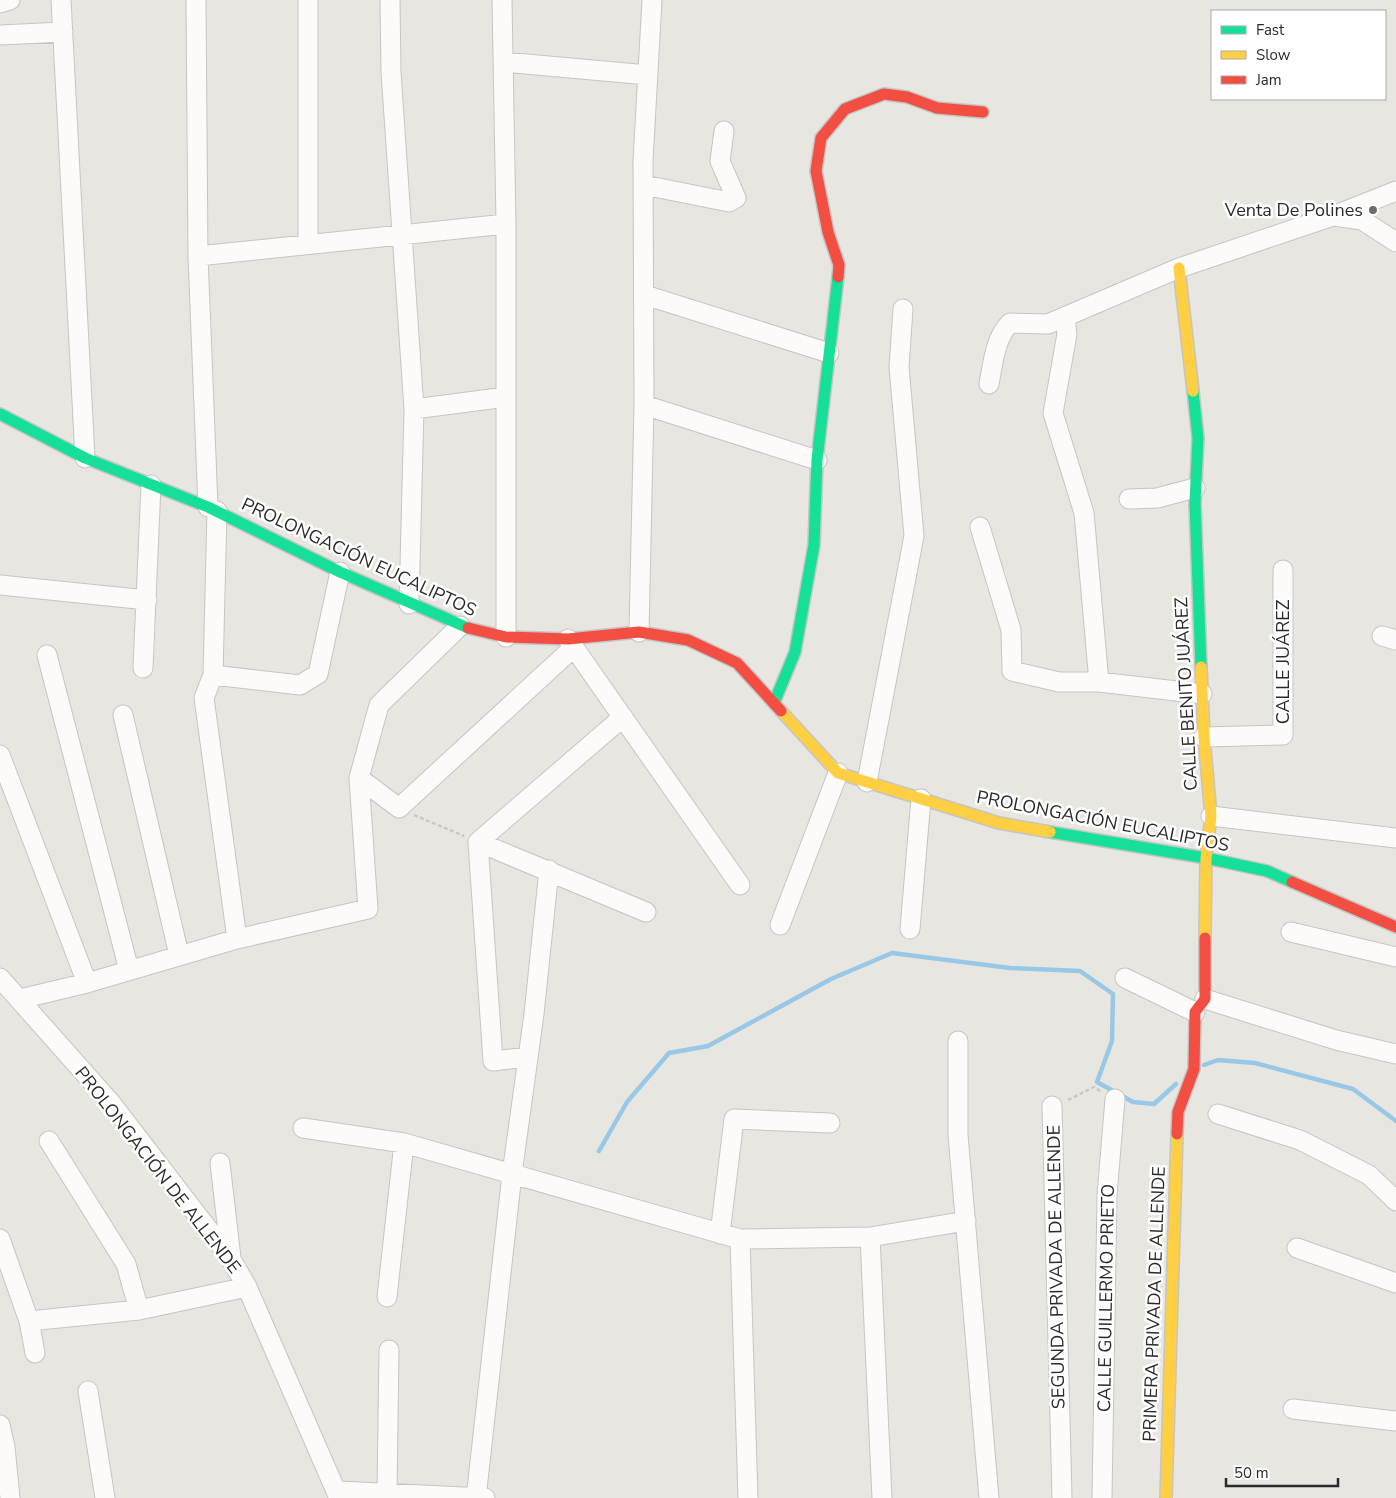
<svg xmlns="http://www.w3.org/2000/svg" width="1396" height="1498" viewBox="0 0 1396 1498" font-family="'Nunito Sans',sans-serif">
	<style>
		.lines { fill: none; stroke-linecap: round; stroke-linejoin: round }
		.stream { stroke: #98c8e6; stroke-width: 4.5 }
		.street-casing { stroke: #c5c5c5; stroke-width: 21 }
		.fast-casing { stroke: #c5c5c5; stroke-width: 14 }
		.slow-casing { stroke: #c5c5c5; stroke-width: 14 }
		.jam-casing { stroke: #c5c5c5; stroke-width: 14 }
		.path { stroke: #c8c8c7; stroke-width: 2.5; stroke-dasharray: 4 2.5; stroke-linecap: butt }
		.street { stroke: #fcfbfa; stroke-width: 19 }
		.fast { stroke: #16e098; stroke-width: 11 }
		.slow { stroke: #ffcf43; stroke-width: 11 }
		.jam { stroke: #f24e42; stroke-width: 11 }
		.poi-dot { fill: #6c6c6a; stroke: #fff; stroke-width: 2 }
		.labels { text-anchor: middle; stroke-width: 5; stroke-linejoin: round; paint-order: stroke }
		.poi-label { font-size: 18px; fill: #2a2a2a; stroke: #fff; text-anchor: end }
		.street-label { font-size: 18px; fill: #2a2a2a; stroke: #fff }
	</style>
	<rect width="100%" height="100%" fill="#e8e6e0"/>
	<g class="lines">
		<path class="stream" d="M1204,1065L1218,1060L1255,1063L1353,1089L1396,1121
			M599,1151L627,1102L669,1053L708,1046L831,979L892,953L1010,968L1080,971L1113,994L1112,1041L1097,1082L1133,1102L1154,1104L1176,1084"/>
		<g class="street-casing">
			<path id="street" d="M61,0L85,458
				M196,0L198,256L208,507
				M308,0V244
				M390,0L391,72L414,409L409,604
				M502,0L506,224V637
				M0,3L10,0
				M0,35L63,32
				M504,62L648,75
				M644,185L729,202L736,198L720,161L724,131
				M1334,216L1362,220L1396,242
				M198,256L506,224
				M645,295L829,353
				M1065,317L1067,334L1053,413L1084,513L1099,682
				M989,384C993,363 995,338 1010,323L1048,324L1179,268L1333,216L1396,191
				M644,405L817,460
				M414,409L506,397
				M1129,499L1157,498L1195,488
				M980,527L1011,630L1012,671L1059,682H1099L1202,694
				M0,585L147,600
				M639,632L644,405L643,161L652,0
				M1382,636L1396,640
				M568,639L740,885
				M47,655L129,970
				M143,668L151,485
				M213,675L217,511
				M123,715L179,955
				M1204,737L1283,735V570
				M0,755L87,983
				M359,778L399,808L574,647
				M867,782L914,536L899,367L903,309
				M1211,816L1396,838
				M478,842L493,1061L528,1057
				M478,842L623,717
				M478,842L646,912
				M780,925L838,773
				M910,929L921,799
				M1291,932L1396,957
				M237,939L204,698L213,675L300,685L318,674L340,572
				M0,978L111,1103L231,1259L247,1287L339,1498
				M1125,978L1195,1012
				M20,999L87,983L237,939L368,909L359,778L379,705L460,626
				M1205,999L1336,1040L1396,1054
				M958,1041V1135L989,1498
				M1052,1106L1062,1498
				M1218,1114L1300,1140L1369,1175L1396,1201
				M303,1128L404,1143L740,1239L870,1237L966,1221
				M49,1141L126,1264L139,1310
				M220,1163L231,1258
				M720,1234L734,1119L830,1123
				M870,1237L882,1498
				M0,1239L29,1321L35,1353
				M740,1239L748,1498
				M1297,1248L1396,1283
				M387,1297L404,1143
				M29,1321L139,1310L247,1287
				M88,1391L105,1498
				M1293,1409L1396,1421
				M0,1425L5,1447L10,1498
				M338,1491L485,1498
				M387,1492L389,1350
				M476,1498L512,1174L534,1014L549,870
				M1102,1498L1107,1195L1115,1099"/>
		</g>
		<g class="fast-casing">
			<path id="fast" d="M1193,391L1198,438L1195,503L1201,667
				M0,414L85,458L208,507L340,572L468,628
				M774,703L795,652L814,545L817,460L838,277
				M1050,832L1206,858L1267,871L1292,882"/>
		</g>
		<g class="slow-casing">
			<path id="slow" d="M1179,268L1193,391
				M1201,667L1204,737L1211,816L1206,858L1205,938
				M781,711L838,773L999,823L1050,832
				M1166,1498L1177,1134"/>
		</g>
		<g class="jam-casing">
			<path id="jam" d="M838,277L839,265L828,232L816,171L821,138L845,109L884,94L907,97L937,108L983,112
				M468,628L506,637L568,639L639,632L688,640L737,663L781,711
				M1292,882L1396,927
				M1177,1134L1178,1112L1194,1069L1195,1012L1205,999V938"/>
		</g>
		<path class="path" d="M414,815L464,836
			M1068,1100L1094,1087L1100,1091"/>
		<use href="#street" class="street"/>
		<use href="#fast" class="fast"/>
		<use href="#slow" class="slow"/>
		<use href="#jam" class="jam"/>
	</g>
	<circle class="poi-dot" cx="1373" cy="210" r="5"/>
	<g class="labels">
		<g class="poi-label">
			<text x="1363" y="216">Venta De Polines</text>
		</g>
		<g class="street-label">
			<text transform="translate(359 557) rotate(25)" y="6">PROLONGACIÓN EUCALIPTOS</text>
			<text transform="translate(1283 662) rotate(-90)" y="6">CALLE JUÁREZ</text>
			<text transform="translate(1186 694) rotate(-93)" y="6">CALLE BENITO JUÁREZ</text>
			<text transform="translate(1103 821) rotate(11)" y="6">PROLONGACIÓN EUCALIPTOS</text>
			<text transform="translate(158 1170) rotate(52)" y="6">PROLONGACIÓN DE ALLENDE</text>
			<text transform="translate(1056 1267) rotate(-91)" y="6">SEGUNDA PRIVADA DE ALLENDE</text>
			<text transform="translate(1106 1298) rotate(-89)" y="6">CALLE GUILLERMO PRIETO</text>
			<text transform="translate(1154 1304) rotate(-88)" y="6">PRIMERA PRIVADA DE ALLENDE</text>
		</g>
	</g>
	<rect x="1211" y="10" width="175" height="90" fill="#ffffff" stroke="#aaaaaa"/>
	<rect x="1221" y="26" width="25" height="8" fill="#16e098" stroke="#aaaaaa"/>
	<text x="1256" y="35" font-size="15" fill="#2a2a2a">Fast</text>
	<rect x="1221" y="51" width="25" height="8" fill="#ffcf43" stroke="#aaaaaa"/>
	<text x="1256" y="60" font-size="15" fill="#2a2a2a">Slow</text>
	<rect x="1221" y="76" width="25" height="8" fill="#f24e42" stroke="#aaaaaa"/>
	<text x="1256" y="85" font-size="15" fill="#2a2a2a">Jam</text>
	<path d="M1226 1478v8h112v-8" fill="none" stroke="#2a2a2a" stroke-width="2.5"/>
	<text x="1234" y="1478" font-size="15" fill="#2a2a2a" stroke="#ffffff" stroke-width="4" paint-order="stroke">50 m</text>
</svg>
